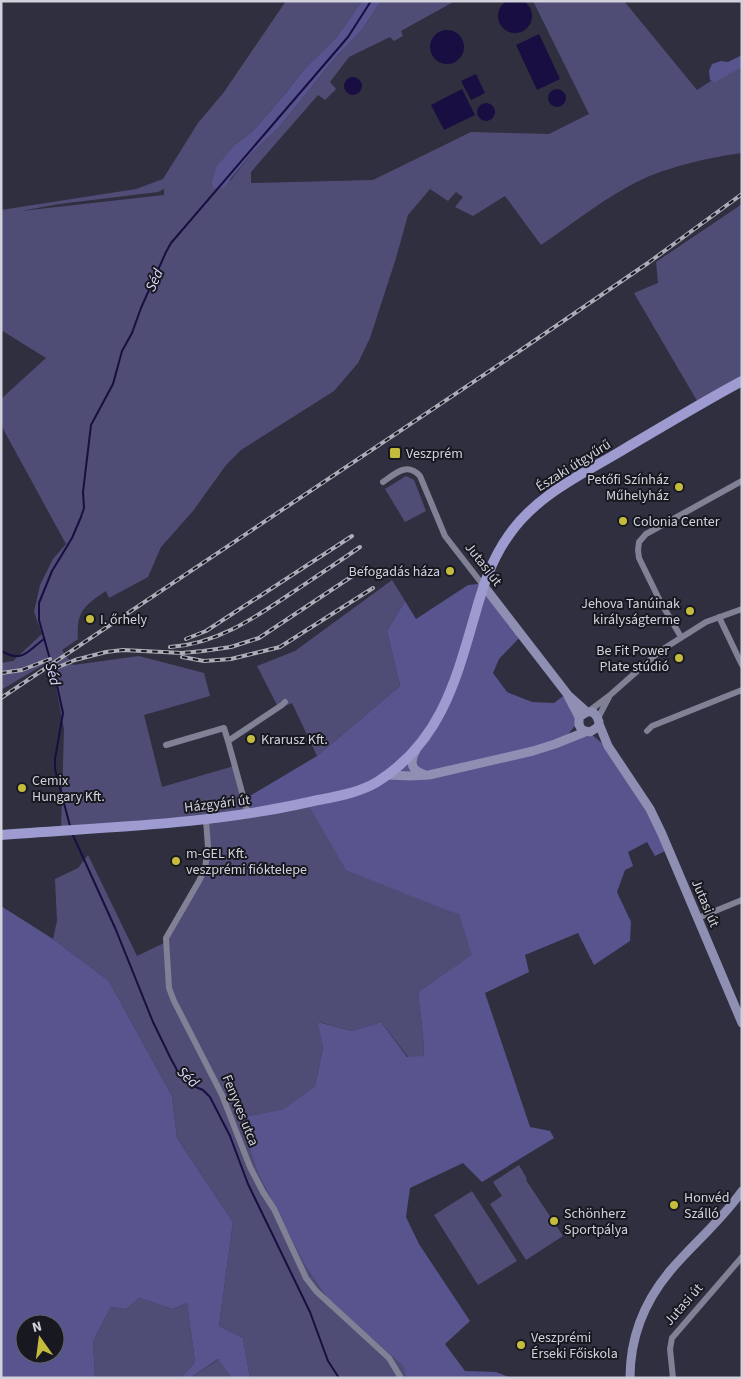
<svg xmlns="http://www.w3.org/2000/svg" width="743" height="1379" viewBox="0 0 743 1379" font-family="'Source Sans 3',sans-serif">
	<style>
		.green { fill: #4f4d75; fill-rule: evenodd }
		.forest { fill: #58548d; fill-rule: evenodd }
		.water { fill: #190e41 }
		.lines { fill: none; stroke-linecap: round; stroke-linejoin: round }
		.stream { stroke: #190e41; stroke-width: 2 }
		.street { stroke: #818196; stroke-width: 6 }
		.secondary { stroke: #8f8eb3; stroke-width: 9 }
		.primary { stroke: #9d9bd0; stroke-width: 10 }
		.rail-casing { stroke: #adadb9; stroke-width: 4 }
		.rail { stroke: #181820; stroke-width: 2; stroke-dasharray: 5.5; stroke-linecap: butt }
		.poi-dot { fill: #c5bc3d; stroke: #181820; stroke-width: 2 }
		.labels { text-anchor: middle; stroke-width: 4; stroke-linejoin: round; paint-order: stroke }
		.poi-label { font-size: 14px; fill: #d2d2dd; stroke: #181820; text-anchor: start }
		.street-label { font-size: 14px; fill: #d2d2dd; stroke: #181820 }
		.water-label { font-size: 15px; font-style: italic; fill: #dadafd; stroke: #181820 }
	</style>
	<rect width="100%" height="100%" fill="#2f2f40"/>
	<path class="green" d="M286,1H362L336,38L305,68L285,94L252,132L236,144L230,181L252,153L280,126L334,59L361,31L381,1H455L401,31L403,36L394,41L390,37L349,57L330,82L336,89L325,100L318,95L251,172V183L373,180L471,132L549,134L589,114L533,1H624L697,90L742,61V153C715,156 669,167 645,178C608,195 575,222 541,245L505,196L473,216L455,207L463,197L456,192L448,201L430,189L408,215L396,258L370,338L358,363L334,391L241,450L226,465L193,511L161,547L148,577L109,598L106,591C85,605 76,611 78,639L62,650L73,665L139,656L204,673L210,696L144,715L162,787L234,766L247,813L308,804L417,897L459,915L473,955L418,992L423,1036L424,1057H408L381,1022L352,1031L319,1022L323,1048L315,1086L285,1109L239,1118L258,1173L304,1264L327,1298L403,1366L406,1378H250L243,1338L219,1326L233,1222L177,1138L172,1096L109,981L53,939L57,921L55,879L78,868L88,855L137,956L166,942L205,867L207,819L61,831L64,729L54,676L48,662L1,690V663L13,661L42,634L34,612L40,585L53,559L66,544L1,425V399L46,358L1,330V210L136,189L163,179L198,123L224,92ZM164,189V195L21,211L59,204L158,192Z
		M742,204V381L700,406L634,293L658,283L656,262Z
		M406,476L414,480L426,511L405,522L385,489Z
		M392,580L405,601L387,631L400,686L317,756L292,703L279,709L257,666L295,651Z
		M519,1165L527,1179L526,1180L563,1236L526,1260L490,1204L502,1196L493,1182Z
		M472,1191L517,1261L478,1285L434,1215Z
		M139,1298L173,1309L187,1303L195,1362L181,1378H95L93,1341L111,1307L126,1309Z
		M219,1359L232,1378H190Z"/>
	<path class="forest" d="M362,1H381L361,31L334,59L280,126L252,153L223,188H213L212,182L217,166L236,144L252,132L285,94L305,68L336,38Z
		M742,55V67L715,82L710,80L709,71L712,64L721,61L728,62Z
		M477,584L485,586L523,634L499,659L493,673L507,692L532,702L554,703L567,693L578,722L565,738L590,733L611,751L669,849L655,856L647,842L628,852L633,866L625,870L617,892L631,922L630,941L594,965L578,933L525,955L529,972L485,993L530,1127L550,1131L554,1138L482,1182L463,1163L410,1188L406,1217L419,1244L470,1321L445,1344L465,1371L496,1372L511,1378H406L403,1366L327,1298L304,1264L258,1173L239,1118L284,1109L315,1086L323,1048L318,1022L352,1031L381,1022L407,1057L424,1056L423,1036L418,992L472,955L459,915L346,870L308,804L247,813L243,800L317,756L400,686L387,631L405,601L416,619L468,585Z
		M1,906L53,939L109,981L172,1096L177,1138L233,1222L219,1326L243,1338L250,1378H232L218,1359L190,1378H181L195,1362L187,1303L173,1309L139,1298L126,1309L111,1307L93,1341L95,1378H1ZM25,1324H55V1354H25Z"/>
	<path class="water" d="M498 16a17 17 0 1 1 34 0a17 17 0 1 1-34 0Z
		M430 47a17 17 0 1 1 34 0a17 17 0 1 1-34 0Z
		M539,34L560,79L537,90L516,45Z
		M476,74L485,93L471,100L461,81Z
		M344 86a9 9 0 1 1 18 0a9 9 0 1 1-18 0Z
		M548 98a9 9 0 1 1 18 0a9 9 0 1 1-18 0Z
		M462,89L475,115L444,130L431,105Z
		M477 112a9 9 0 1 1 18 0a9 9 0 1 1-18 0Z"/>
	<g class="lines">
		<path class="stream" d="M1,651C23,663 26,652 44,639
			M70,826L55,769V759L63,713L56,681L39,620V603L52,571L72,538L81,517L84,508L83,492L91,425L113,384L122,351L132,333L141,308L166,252L171,243L348,37L371,1
			M72,833L116,930L153,1022L170,1057L178,1072L193,1086L203,1090L210,1097L230,1136L248,1184L310,1312L328,1361L339,1378"/>
		<path class="street" d="M383,482C396,473 407,462 420,476L445,536L483,585
			M719,617L742,665
			M681,637L660,601L639,558L638,550L639,542L646,534L742,481
			M589,711L609,696L660,651L706,622L742,609
			M598,718L609,697
			M647,731L652,726L742,690
			M166,745L224,728L228,741
			M248,814L228,741L282,705L285,702
			M206,820L208,847L205,868L199,881L166,938L169,988L174,1001L222,1095L250,1167L263,1192L274,1209L306,1278L316,1291L389,1358L401,1378
			M698,918L742,900
			M673,1378L670,1349L672,1338L742,1257"/>
		<path class="secondary" d="M483,585L568,695L587,712H593L597,717L599,722L598,727L590,732L582,730L579,725V717L587,712
			M568,696L579,717
			M599,724L608,746L650,809L662,834L742,1023
			M416,750C409,763 411,771 426,775
			M387,775L411,776L429,775L533,751L555,744L585,732
			M630,1378C630,1338 644,1302 670,1271C693,1244 721,1221 742,1191"/>
		<path class="primary" d="M1,835C104,827 208,825 309,802C332,797 357,794 377,782C439,743 455,684 474,618C482,589 491,560 509,535C537,494 585,473 626,448C665,425 703,402 742,381"/>
		<g class="rail-casing">
			<path id="rail" d="M186,639L206,631L352,536
				M170,647C216,644 253,619 290,594C314,578 337,563 360,547
				M182,657L204,661L231,659L280,647L373,588
				M56,668L75,660L106,652L123,650L182,653L203,651L231,647L259,638L366,567
				M1,673L22,670L50,659
				M1,698L515,354L648,263L742,194"/>
		</g>
		<use href="#rail" class="rail"/>
	</g>
	<g class="poi-dot">
		<rect x="389" y="447" width="12" height="12" rx="2.5"/>
		<circle cx="679" cy="487" r="5"/>
		<circle cx="623" cy="521" r="5"/>
		<circle cx="450" cy="571" r="5"/>
		<circle cx="690" cy="611" r="5"/>
		<circle cx="90" cy="619" r="5"/>
		<circle cx="679" cy="658" r="5"/>
		<circle cx="251" cy="739" r="5"/>
		<circle cx="22" cy="788" r="5"/>
		<circle cx="176" cy="861" r="5"/>
		<circle cx="674" cy="1205" r="5"/>
		<circle cx="554" cy="1221" r="5"/>
		<circle cx="521" cy="1345" r="5"/>
	</g>
	<g class="labels">
		<g class="poi-label">
			<text x="406" y="458">Veszprém</text>
			<text x="669" y="484" text-anchor="end">Petőfi Színház<tspan x="669" dy="16">Műhelyház</tspan></text>
			<text x="633" y="526">Colonia Center</text>
			<text x="440" y="576" text-anchor="end">Befogadás háza</text>
			<text x="680" y="608" text-anchor="end">Jehova Tanúinak<tspan x="680" dy="16">királyságterme</tspan></text>
			<text x="100" y="624">I. őrhely</text>
			<text x="669" y="655" text-anchor="end">Be Fit Power<tspan x="669" dy="16">Plate stúdió</tspan></text>
			<text x="261" y="744">Krarusz Kft.</text>
			<text x="32" y="785">Cemix<tspan x="32" dy="16">Hungary Kft.</tspan></text>
			<text x="186" y="858">m-GEL Kft.<tspan x="186" dy="16">veszprémi fióktelepe</tspan></text>
			<text x="684" y="1202">Honvéd<tspan x="684" dy="16">Szálló</tspan></text>
			<text x="564" y="1218">Schönherz<tspan x="564" dy="16">Sportpálya</tspan></text>
			<text x="531" y="1342">Veszprémi<tspan x="531" dy="16">Érseki Főiskola</tspan></text>
		</g>
		<g class="street-label">
			<text transform="translate(573 465) rotate(-32)" y="5">Északi útgyűrű</text>
			<text transform="translate(484 564) rotate(52)" y="5">Jutasi út</text>
			<text transform="translate(217 803) rotate(-7)" y="5">Házgyári út</text>
			<text transform="translate(706 903) rotate(67)" y="5">Jutasi út</text>
			<text transform="translate(241 1110) rotate(68)" y="5">Fenyves utca</text>
			<text transform="translate(683 1304) rotate(-49)" y="5">Jutasi út</text>
		</g>
		<g class="water-label">
			<text transform="translate(154 280) rotate(-66)" y="5">Séd</text>
			<text transform="translate(53 674) rotate(75)" y="5">Séd</text>
			<text transform="translate(188 1077) rotate(42)" y="5">Séd</text>
		</g>
	</g>
	<rect width="743" height="1379" fill="none" stroke="#d2d2dd" stroke-width="5"/>
	<g transform="translate(40 1339) rotate(346)"><circle r="24" fill="#181820" stroke="#62626c"/>
	<path d="M0-4L9 19L0 12L-9 19Z" fill="#c5bc3d"/>
	<text y="-8" font-size="14" font-weight="bold" text-anchor="middle" fill="#d2d2dd">N</text>
	</g>
</svg>
